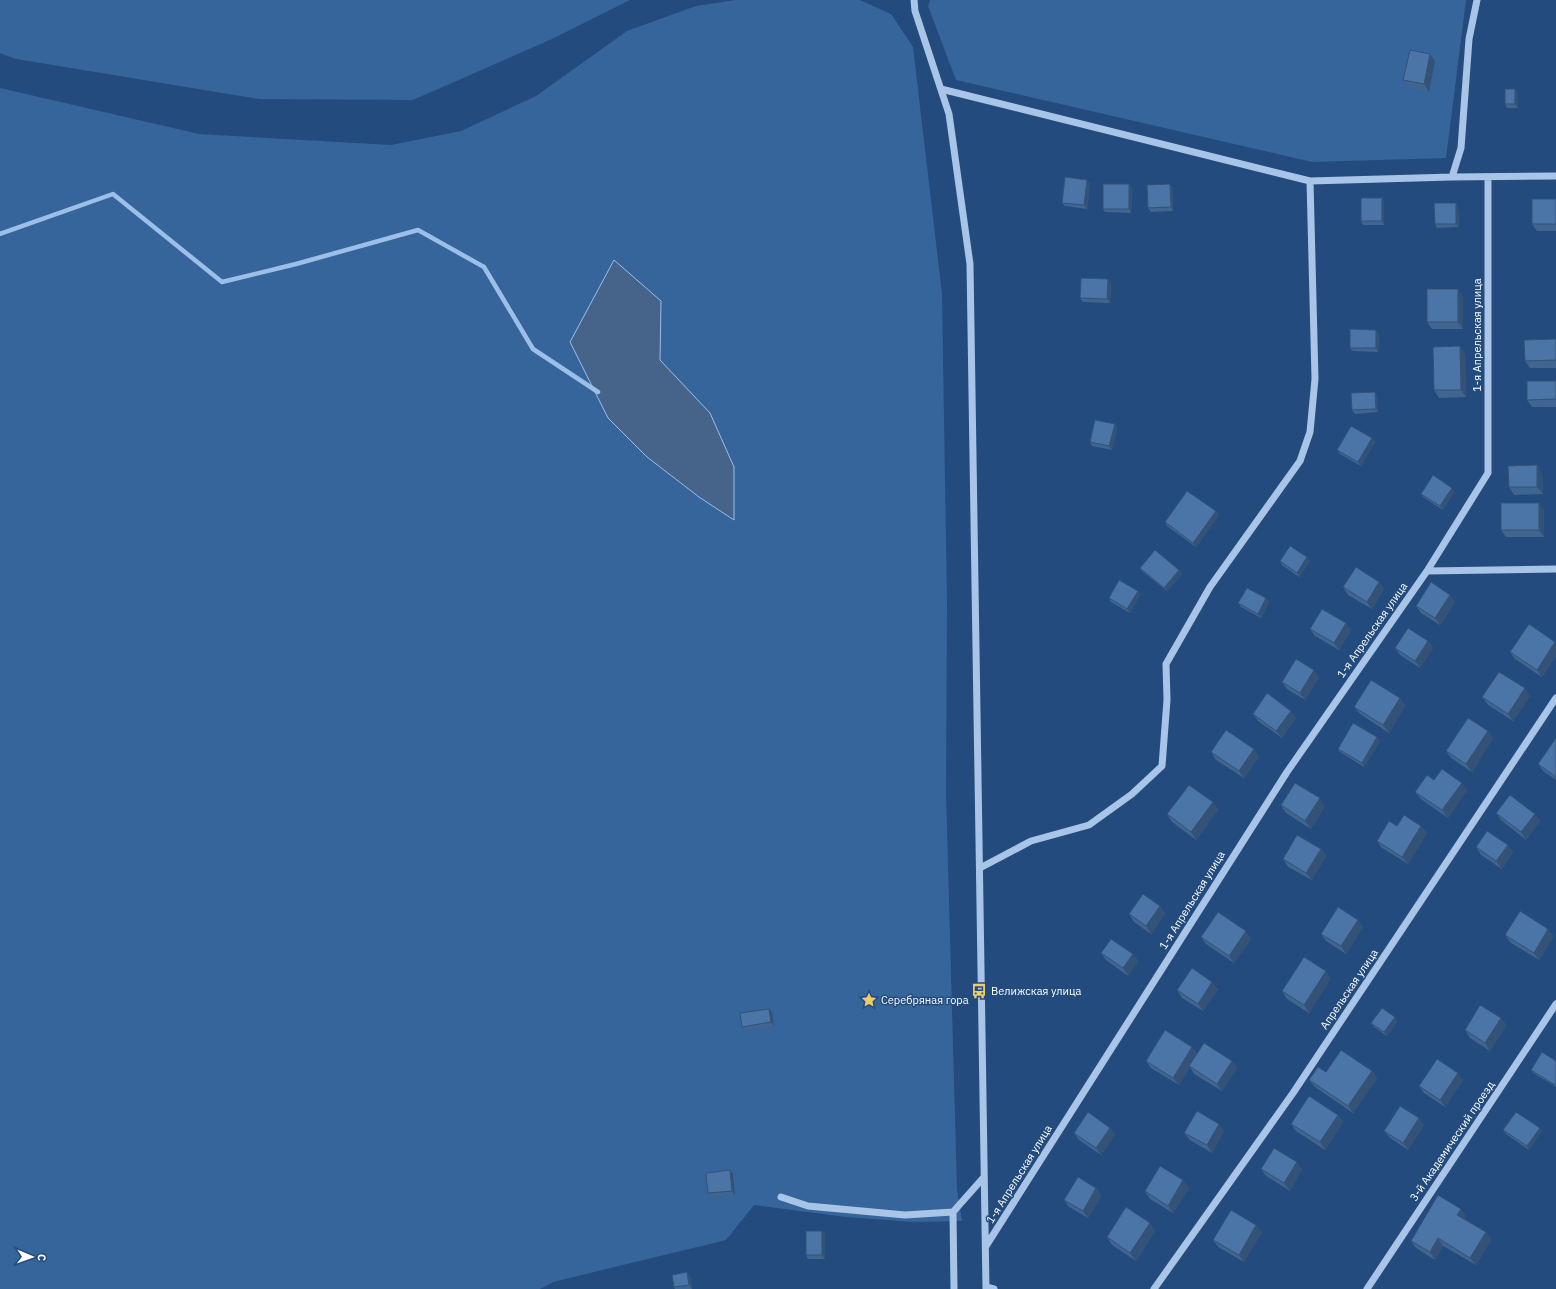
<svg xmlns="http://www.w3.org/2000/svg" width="1556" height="1289" viewBox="0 0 1556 1289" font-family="'IBM Plex Sans',sans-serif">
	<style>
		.green { fill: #36659c }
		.water { fill: #466489; stroke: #9cbfe7 }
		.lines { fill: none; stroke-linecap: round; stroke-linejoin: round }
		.stream { stroke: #9cbfe7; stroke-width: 4.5 }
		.minor { stroke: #a8c4e6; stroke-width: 7 }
		.wall { fill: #406590 }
		.shaded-wall { fill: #345275 }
		.building { fill: #4b75a7; stroke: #345275 }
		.labels { text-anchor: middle; stroke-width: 3; stroke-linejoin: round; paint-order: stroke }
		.street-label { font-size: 11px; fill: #fff; stroke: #234b7e }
		.poi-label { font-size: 11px; fill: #fff; stroke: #234b7e; text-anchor: start }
	</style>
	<rect width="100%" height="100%" fill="#234b7e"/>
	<path class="green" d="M0,0H630L552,39L413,100L259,99L16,59L0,53Z
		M736,0H860L891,14L913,47L942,294L947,602L946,793L957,1190L962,1221L914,1222L846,1217L754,1205L726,1240L553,1282L540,1289H0V88L199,134L391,145L461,131L536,96L627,31L696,6Z
		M930,0H1466L1446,158L1312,162L956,80L928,6Z"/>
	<path class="water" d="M614,260L661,301L660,360L710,413L734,467V520L699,497L647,457L608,418L570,342Z"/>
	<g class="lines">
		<path class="stream" d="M0,234L113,194L222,282L296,264L418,230L484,267L533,349L598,392"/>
		<path class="minor" d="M914,0L915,11L949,114L970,264L986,1289
			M941,89L1310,181L1452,177L1461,148L1469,39L1477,0
			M1452,177L1556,176
			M1427,571L1488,473V177
			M980,868L1031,841L1089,825L1132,794L1162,766L1167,700L1166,664L1210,587L1300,461L1310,432L1315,379L1310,181
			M781,1197L808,1206L905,1215L953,1212L984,1177
			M953,1212L954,1289
			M986,1246L1287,772L1427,571L1556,569
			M986,1287L994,1289
			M1154,1289L1293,1093L1556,698
			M1367,1289L1556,1004"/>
	</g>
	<path class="wall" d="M1430,54L1435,61L1429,92L1408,87L1403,80Z
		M1518,93V108H1507L1505,104Z
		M1087,180L1090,184L1087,209L1065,206L1062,203Z
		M1129,184L1132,188L1131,213L1105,212L1103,209Z
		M1170,184L1172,188L1173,211L1151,212L1148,208Z
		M1382,198L1384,201V225H1363L1361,221Z
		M1556,199V231H1537L1532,224Z
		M1458,207L1459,227L1437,228L1435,224Z
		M1111,282L1110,303L1083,302L1080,298Z
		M1463,297V329H1432L1427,322Z
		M1376,330L1379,334L1378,352L1352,351L1350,348Z
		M1556,339V368H1530L1525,361Z
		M1465,353L1466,397L1439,398L1434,390Z
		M1556,381V407H1532L1527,400Z
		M1377,396L1378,412L1355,414L1352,410Z
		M1117,428L1112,450L1092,446L1090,442Z
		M1372,438L1375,442L1361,466L1340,454L1337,450Z
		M1542,473L1543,494L1514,495L1509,487Z
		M1454,492L1443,510L1423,497L1421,494Z
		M1544,510V537H1506L1501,530Z
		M1219,515L1196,547L1167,526L1165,522Z
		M1280,561H1310L1299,577L1282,565Z
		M1140,568L1179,570L1182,574L1167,591L1143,572Z
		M1379,582L1384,589L1372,609L1348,595L1343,587Z
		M1138,591L1140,595L1130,613L1111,602L1109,598Z
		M1266,598L1269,602L1261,618L1241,607L1238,603Z
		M1455,602L1440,625L1421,613L1416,606Z
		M1310,629L1351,630L1339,650L1315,636Z
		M1428,641L1433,648L1420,668L1400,655L1395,648Z
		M1555,642L1556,643V656L1542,677L1515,659L1510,652Z
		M1319,677L1305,700L1287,689L1282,682Z
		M1530,696L1513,721L1488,705L1482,697Z
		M1400,698L1405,706L1389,733L1360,714L1354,707Z
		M1291,711L1296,718L1282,738L1258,721L1253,714Z
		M1493,738L1472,772L1451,758L1446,751Z
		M1556,738V780L1543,771L1538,764Z
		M1380,741L1364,767L1340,752L1338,749Z
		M1211,752L1259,756L1244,778L1216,760Z
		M1434,780L1467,790L1448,818L1421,799L1415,792Z
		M1213,802L1218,810L1196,840L1172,822L1167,814Z
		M1281,805L1325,806L1311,829L1286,813Z
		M1496,813L1535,814L1540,821L1526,840L1501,820Z
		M1397,826H1421L1427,833L1408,864L1382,848L1377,841Z
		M1508,845L1513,852L1502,869L1481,855L1476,847Z
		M1321,849L1326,856L1312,880L1288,867L1283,859Z
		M1160,906L1165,914L1151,934L1134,922L1129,914Z
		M1363,927L1346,954L1326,941L1321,934Z
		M1505,935L1554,936L1539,960L1511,943Z
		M1201,937L1251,939L1234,963L1206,944Z
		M1101,953L1133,954L1138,961L1128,976L1106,960Z
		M1331,978L1309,1013L1287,999L1282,991Z
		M1218,989L1203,1011L1182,998L1177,990Z
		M772,1012L774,1026L745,1030L742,1027Z
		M1395,1017L1397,1021L1387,1036L1374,1027L1371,1023Z
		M1501,1018L1506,1025L1490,1051L1470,1038L1465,1030Z
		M1192,1047L1197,1054L1232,1061L1237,1068L1222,1091L1194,1074L1190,1067L1179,1085L1151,1068L1146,1061Z
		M1556,1061V1087L1533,1073L1531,1070Z
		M1372,1071L1377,1078L1353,1113L1315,1087L1309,1080L1326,1072Z
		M1463,1080L1445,1107L1424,1093L1419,1086Z
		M1338,1115L1343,1122L1325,1150L1296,1131L1291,1124Z
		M1219,1124L1224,1131L1212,1153L1190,1140L1184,1133Z
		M1424,1125L1408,1150L1390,1138L1384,1131Z
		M1110,1128L1115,1135L1101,1155L1079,1140L1074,1133Z
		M1503,1130L1542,1131L1529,1150L1506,1134Z
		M1261,1169H1302L1290,1191L1266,1176Z
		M733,1174L735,1195L711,1197L708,1193Z
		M1096,1188L1101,1196L1088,1218L1069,1207L1064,1200Z
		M1189,1188L1173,1213L1150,1199L1145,1191Z
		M1466,1216L1464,1219L1486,1232L1491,1240L1476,1265L1443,1246L1435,1260L1416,1248L1411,1241Z
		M1256,1225L1262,1232L1244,1262L1218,1247L1213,1240Z
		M822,1231L825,1234V1259H808L806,1255Z
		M1155,1231L1136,1261L1112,1245L1107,1237Z
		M687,1272L690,1276L692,1289H675L674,1287Z"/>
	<path class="shaded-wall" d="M1430,54L1435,61L1429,92L1424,84Z
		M1515,89L1518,93V108L1515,104Z
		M1087,180L1090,184L1087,209L1084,205Z
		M1129,184L1132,188L1131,213L1129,209Z
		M1170,184L1172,188L1173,211L1171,207Z
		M1382,198L1384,201V225L1382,221Z
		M1456,203L1458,207L1459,227L1456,224Z
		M1108,279L1111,282L1110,303L1107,299Z
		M1458,289L1463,297V329L1458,322Z
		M1376,330L1379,334L1378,352L1376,348Z
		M1460,346L1465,353L1466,397L1461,390Z
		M1375,392L1377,396L1378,412L1376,409Z
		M1115,424L1117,428L1112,450L1109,446Z
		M1372,438L1375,442L1361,466L1358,462Z
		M1537,465L1542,473L1543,494L1537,487Z
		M1452,488L1454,492L1443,510L1440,506Z
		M1539,503L1544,510V537L1539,530Z
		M1216,511L1219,515L1196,547L1193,543Z
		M1307,557L1310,561L1299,577L1297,573Z
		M1179,570L1182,574L1167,591L1164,588Z
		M1379,582L1384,589L1372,609L1367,602Z
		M1138,591L1140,595L1130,613L1127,609Z
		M1450,595L1455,602L1440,625L1435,618Z
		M1266,598L1269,602L1261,618L1258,614Z
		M1346,623L1351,630L1339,650L1334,643Z
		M1428,641L1433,648L1420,668L1415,661Z
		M1555,642L1556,643V656L1542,677L1537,670Z
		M1314,670L1319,677L1305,700L1300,693Z
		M1525,688L1530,696L1513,721L1508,714Z
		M1400,698L1405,706L1389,733L1383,725Z
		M1291,711L1296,718L1282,738L1276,731Z
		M1488,731L1493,738L1472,772L1466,764Z
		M1377,737L1380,741L1364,767L1362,763Z
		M1254,749L1259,756L1244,778L1239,771Z
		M1462,783L1467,790L1448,818L1442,810Z
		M1320,798L1325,806L1311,829L1305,821Z
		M1213,802L1218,810L1196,840L1191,832Z
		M1535,814L1540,821L1526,840L1521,832Z
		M1421,826L1427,833L1408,864L1402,857Z
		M1508,845L1513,852L1502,869L1496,861Z
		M1321,849L1326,856L1312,880L1306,873Z
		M1160,906L1165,914L1151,934L1146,926Z
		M1358,920L1363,927L1346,954L1341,946Z
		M1548,929L1554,936L1539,960L1534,953Z
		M1246,931L1251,939L1234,963L1229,956Z
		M1133,954L1138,961L1128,976L1123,968Z
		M1326,971L1331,978L1309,1013L1304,1005Z
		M1212,982L1218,989L1203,1011L1198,1004Z
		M769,1009L772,1012L774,1026L771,1022Z
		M1395,1017L1397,1021L1387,1036L1384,1032Z
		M1501,1018L1506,1025L1490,1051L1485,1043Z
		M1192,1047L1197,1055L1179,1085L1173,1078Z
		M1232,1061L1237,1068L1222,1091L1217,1084Z
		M1372,1071L1377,1078L1353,1113L1348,1106Z
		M1458,1073L1463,1080L1445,1107L1440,1100Z
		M1338,1115L1343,1122L1325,1150L1320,1142Z
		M1419,1118L1424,1125L1408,1150L1403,1143Z
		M1219,1124L1224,1131L1212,1153L1207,1145Z
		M1110,1128L1115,1135L1101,1155L1096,1148Z
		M1540,1128L1542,1131L1529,1150L1527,1146Z
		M1297,1162L1302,1169L1290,1191L1284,1183Z
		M730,1170L733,1174L735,1195L732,1191Z
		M1183,1180L1189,1188L1173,1213L1168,1206Z
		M1096,1188L1101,1196L1088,1218L1083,1211Z
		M1461,1209L1466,1216L1462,1222L1457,1215Z
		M1150,1223L1155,1231L1136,1261L1130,1253Z
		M1256,1225L1262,1232L1244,1262L1239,1255Z
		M822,1231L825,1234V1259L822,1255Z
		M1486,1232L1491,1240L1476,1265L1470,1258Z
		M1438,1238L1443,1246L1435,1260L1430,1252Z
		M687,1272L690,1276L692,1289L689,1285Z"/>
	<path class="building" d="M1410,50L1430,54L1424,84L1403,80Z
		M1505,89H1515V104H1505Z
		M1065,177L1087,180L1084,205L1062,203Z
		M1103,184H1129V209H1103Z
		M1170,184L1171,207L1148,208L1147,185Z
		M1361,198H1382V221H1361Z
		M1532,199H1556V224H1532Z
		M1434,203H1456V224H1435Z
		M1081,278L1108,279L1107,299L1080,298Z
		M1427,289H1458V322H1427Z
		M1350,329L1376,330V348H1350Z
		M1556,339V360L1525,361L1524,340Z
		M1460,346L1461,390H1434L1433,347Z
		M1527,381H1556V399L1527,400Z
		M1375,392L1376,409L1352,410L1351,393Z
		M1095,420L1115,424L1109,446L1090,442Z
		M1351,426L1372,438L1358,462L1337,450Z
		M1537,465V487H1509L1508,466Z
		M1433,475L1452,488L1440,506L1421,494Z
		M1187,491L1216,511L1193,543L1165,522Z
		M1501,503H1539V530H1501Z
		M1290,546L1307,557L1297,573L1280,561Z
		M1155,550L1179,570L1164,588L1140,568Z
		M1356,567L1379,582L1367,602L1343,587Z
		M1119,580L1138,591L1127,609L1109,598Z
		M1431,582L1450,595L1435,618L1416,606Z
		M1247,588L1266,598L1258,614L1238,603Z
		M1322,609L1346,623L1334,643L1310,629Z
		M1529,624L1555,642L1537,670L1510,652Z
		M1408,628L1428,641L1415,661L1395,648Z
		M1296,659L1314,670L1300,693L1282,682Z
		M1499,672L1525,688L1508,714L1482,697Z
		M1371,680L1400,698L1383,725L1354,707Z
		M1267,693L1291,711L1276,731L1253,714Z
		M1468,718L1488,731L1466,764L1446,751Z
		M1353,723L1377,737L1362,763L1338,749Z
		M1226,730L1254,749L1239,771L1211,752Z
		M1556,738V777L1538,764Z
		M1442,769L1462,783L1442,810L1415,792L1427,775L1434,780Z
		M1295,783L1320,798L1305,821L1281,805Z
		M1189,785L1213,802L1191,832L1167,814Z
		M1510,795L1535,814L1521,832L1496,813Z
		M1404,815L1421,826L1402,857L1377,841L1389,821L1397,826Z
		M1487,831L1508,845L1496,861L1476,847Z
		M1297,835L1321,849L1306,873L1283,859Z
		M1143,894L1160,906L1146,926L1129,914Z
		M1338,907L1358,920L1341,946L1321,934Z
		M1520,911L1548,929L1534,953L1505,935Z
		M1218,912L1246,931L1229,956L1201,937Z
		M1111,939L1133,954L1123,968L1101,953Z
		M1304,957L1326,971L1304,1005L1282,991Z
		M1192,968L1212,982L1198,1004L1177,990Z
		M1480,1005L1501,1018L1485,1043L1465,1030Z
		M1382,1008L1395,1017L1384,1032L1371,1023Z
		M769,1009L771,1022L742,1027L740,1013Z
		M1165,1030L1192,1047L1173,1078L1146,1061Z
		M1204,1043L1232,1061L1217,1084L1189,1066Z
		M1341,1050L1372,1071L1348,1106L1309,1080L1318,1067L1326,1072Z
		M1542,1052L1556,1061V1083L1555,1085L1531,1070Z
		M1437,1059L1458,1073L1440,1100L1419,1086Z
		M1309,1096L1338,1115L1320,1142L1291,1124Z
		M1400,1106L1419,1118L1403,1143L1384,1131Z
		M1197,1111L1219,1124L1207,1145L1184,1133Z
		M1088,1112L1110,1128L1096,1148L1074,1133Z
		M1516,1112L1540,1128L1527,1146L1503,1130Z
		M1274,1148L1297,1162L1284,1183L1261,1169Z
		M1160,1166L1183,1180L1168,1206L1145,1191Z
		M730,1170L732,1191L708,1193L706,1173Z
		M1078,1177L1096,1188L1083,1211L1064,1200Z
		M1438,1195L1461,1209L1457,1215L1486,1232L1470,1258L1438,1238L1430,1252L1411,1241Z
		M1126,1207L1150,1223L1130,1253L1107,1237Z
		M1231,1210L1256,1225L1239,1255L1213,1240Z
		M806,1231H822V1255H806Z
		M687,1272L689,1285L674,1287L672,1275Z"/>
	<defs>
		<g id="bus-bare" transform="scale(1.2)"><path d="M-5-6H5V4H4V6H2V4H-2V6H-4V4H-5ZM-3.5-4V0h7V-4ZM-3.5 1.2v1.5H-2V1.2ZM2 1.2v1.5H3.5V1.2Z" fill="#f1ca6b" stroke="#234b7e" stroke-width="2.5" paint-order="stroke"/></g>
		<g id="sight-bare" transform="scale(1.2)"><path d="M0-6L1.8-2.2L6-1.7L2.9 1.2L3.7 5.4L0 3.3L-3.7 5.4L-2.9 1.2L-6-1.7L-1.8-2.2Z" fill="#f1ca6b" stroke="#234b7e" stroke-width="2.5" paint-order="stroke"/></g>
	</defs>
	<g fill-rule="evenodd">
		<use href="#bus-bare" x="979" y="991"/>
		<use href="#sight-bare" x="869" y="1000"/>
	</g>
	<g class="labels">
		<g class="street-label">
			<text transform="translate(1477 335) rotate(-90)" y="4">1-я Апрельская улица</text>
			<text transform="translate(1372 630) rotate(-55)" y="4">1-я Апрельская улица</text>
			<text transform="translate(1192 900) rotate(-58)" y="4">1-я Апрельская улица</text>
			<text transform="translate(1349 989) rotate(-56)" y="4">Апрельская улица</text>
			<text transform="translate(1452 1141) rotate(-56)" y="4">3-й Академический проезд</text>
			<text transform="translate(1019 1174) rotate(-58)" y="4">1-я Апрельская улица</text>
		</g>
		<g class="poi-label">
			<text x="991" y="995">Велижская улица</text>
			<text x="881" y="1004">Серебряная гора</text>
		</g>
	</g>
	<g transform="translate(32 1257) rotate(92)" stroke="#234b7e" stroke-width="3" paint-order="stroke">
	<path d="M0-3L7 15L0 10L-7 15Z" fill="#ffffff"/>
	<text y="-6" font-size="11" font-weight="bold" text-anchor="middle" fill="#ffffff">С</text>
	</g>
</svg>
